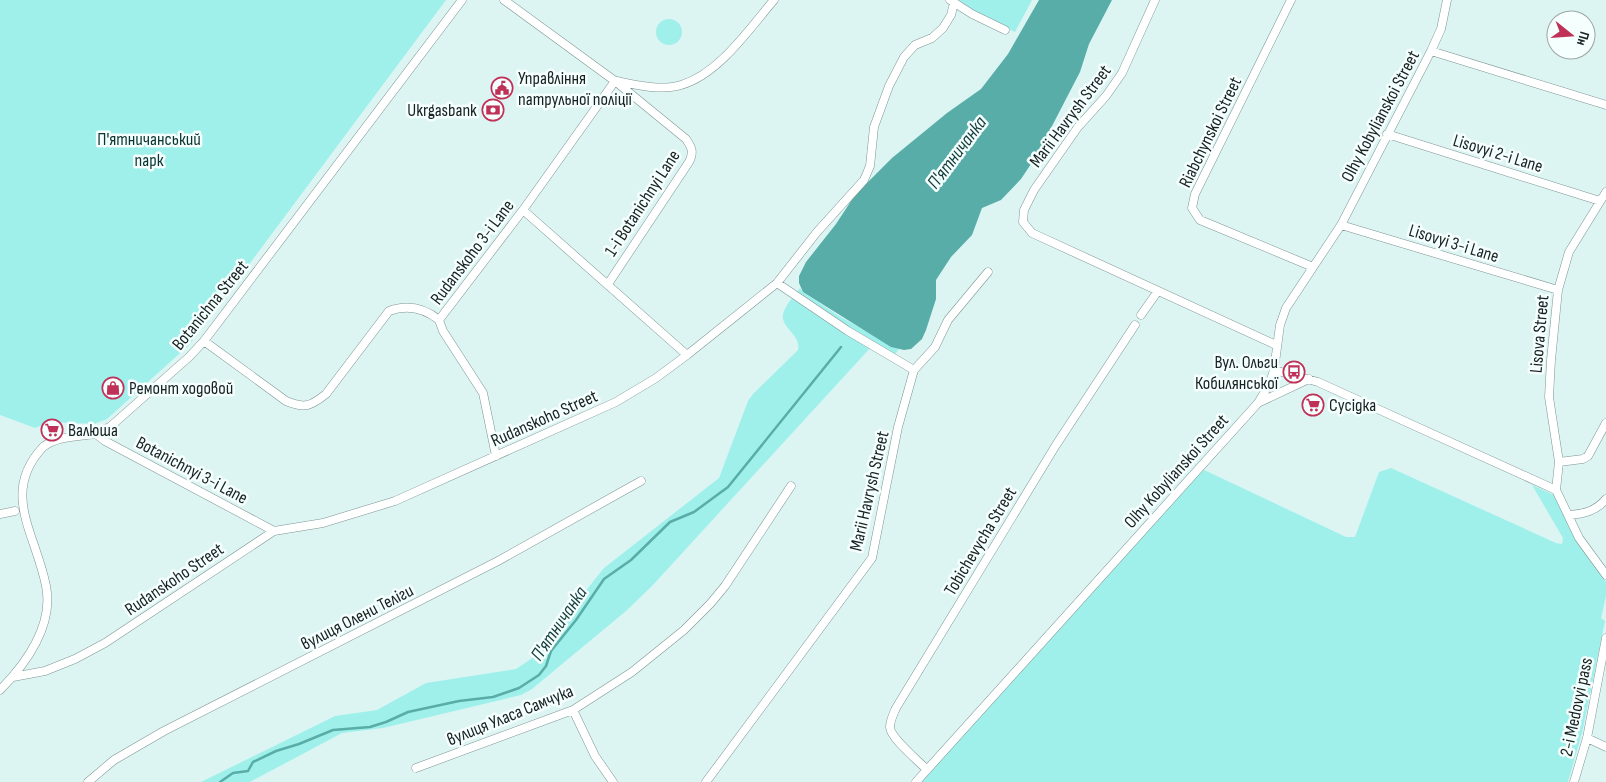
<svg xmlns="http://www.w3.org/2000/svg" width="1606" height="782" viewBox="0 0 1606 782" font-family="'Sofia Sans Condensed',sans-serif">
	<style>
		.green { fill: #9ff0eb }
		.water { fill: #58ada8 }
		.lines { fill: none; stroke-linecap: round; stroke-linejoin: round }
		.stream { stroke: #58ada8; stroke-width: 2.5 }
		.street-casing { stroke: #7e9593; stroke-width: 9 }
		.street { stroke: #fff; stroke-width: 8 }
		.labels { text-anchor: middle; stroke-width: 5; stroke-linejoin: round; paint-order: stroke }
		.poi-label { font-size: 18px; fill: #182121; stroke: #f5fffe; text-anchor: start }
		.street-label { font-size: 18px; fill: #182121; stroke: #f5fffe }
		.park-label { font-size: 18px; fill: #0b3533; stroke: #f5fffe }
		.water-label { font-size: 19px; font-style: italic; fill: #133c3a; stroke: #f5fffe }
	</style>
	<rect width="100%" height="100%" fill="#dcf5f3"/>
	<path class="green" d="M0,0H446L189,345L107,419L94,424L50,422L35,428L0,415Z
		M957,0H1032L1015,32L973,11Z
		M656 32a13 13 0 1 1 26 0a13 13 0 1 1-26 0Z
		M800,288L803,292L839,316L900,350H898L893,358L872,346L652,586L626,611L532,689L521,695L383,728L342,733L250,782H201L335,716L377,710L426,683L516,669L531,659L604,568L719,478L748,401L753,394L798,350C802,334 777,327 784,311C787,303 795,295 800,288Z
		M1200,468L1346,537H1355L1379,472L1391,468L1556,543L1562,544L1563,538L1532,485L1554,495L1574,535L1606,582V596L1601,618L1605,621L1582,733L1568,782H916Z"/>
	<path class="water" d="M1039,0H1112L1089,44L1080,72L1037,155L1021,179L1001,200L982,208L972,235L951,257L936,280V299L926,330L922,339L911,349L904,350L891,347L803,292L799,283V276L806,262L836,224L855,195L892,158L947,113L981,89L1008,54Z"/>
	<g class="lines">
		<path class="stream" d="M220,782L233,773L248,771L253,762L276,751L299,744L333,730L370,727L386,722L408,712L459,701L493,697L519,688L539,675L546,666L551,651L576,620L604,579L631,560L670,522L694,512L728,487L841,347"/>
		<g class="street-casing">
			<path id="street" d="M504,0L615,81L686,139C692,148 694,152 689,162L608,284
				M950,0L972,14L1005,30
				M1155,0L1122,73L1106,96L1078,127L1034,190L1024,210L1023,222L1032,233L1276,345
				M1291,0L1195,194L1192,208L1200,220L1313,267
				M1431,51L1606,105
				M617,81C636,85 662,91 681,85C719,74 749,29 774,0
				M1387,134L1600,201
				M523,210L687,355
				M1341,225L1558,290
				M777,283L848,331L914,370
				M1141,315L1158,291
				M204,341L286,401C305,409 311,406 326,394L389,311C408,304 424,308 439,320
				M1274,370L1318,382L1556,490
				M1258,403L1309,379
				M96,434L105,441L274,531
				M496,456L483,393L443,331L439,320L523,210L615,81
				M1559,462L1583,459L1588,456L1606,423
				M1556,490L1559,462L1549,397L1551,360L1558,290L1569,252L1606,192
				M1556,490L1579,538L1606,575
				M0,514L15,511
				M1569,515C1584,514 1596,511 1606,499
				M13,677L45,671L75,659L105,643L274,531L323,523L395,501L616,402L656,378L687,355L777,283L817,232L864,180L870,166L874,127L889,86L904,57L915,45L932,38L943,28L951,15L954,3
				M0,690C26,664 54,625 46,586C36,534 0,493 43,447C57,436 77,437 94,434C100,433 106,429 111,426L189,357L204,341L462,0
				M573,710L595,756L613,782
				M1587,738L1606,747
				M416,768L573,710L632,672L684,630L710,604L725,586L791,486
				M927,770C919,761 890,738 890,727C890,720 894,713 896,708L1056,445L1135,325
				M88,782L114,760L164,731L498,561L641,481
				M706,782L872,558L898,427L914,370L935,347L948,320L988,272
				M916,782L1258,403L1270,383L1274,370L1280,325L1286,308L1341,225L1431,51L1441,29L1447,0
				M1574,782L1587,738L1606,638"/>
		</g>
		<use href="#street" class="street"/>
	</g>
	<defs>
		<g id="civic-ring" transform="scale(1.125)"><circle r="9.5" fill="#f5fffe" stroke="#c03157" stroke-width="1.5"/><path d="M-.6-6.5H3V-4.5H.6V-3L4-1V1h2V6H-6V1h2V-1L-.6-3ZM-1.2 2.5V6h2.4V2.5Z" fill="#c03157"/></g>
		<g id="bank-ring" transform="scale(1.125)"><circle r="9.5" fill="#f5fffe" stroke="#c03157" stroke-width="1.5"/><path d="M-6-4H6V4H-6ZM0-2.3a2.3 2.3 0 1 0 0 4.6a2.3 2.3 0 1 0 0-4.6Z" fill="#c03157"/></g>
		<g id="bus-ring" transform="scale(1.125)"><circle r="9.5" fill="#f5fffe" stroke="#c03157" stroke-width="1.5"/><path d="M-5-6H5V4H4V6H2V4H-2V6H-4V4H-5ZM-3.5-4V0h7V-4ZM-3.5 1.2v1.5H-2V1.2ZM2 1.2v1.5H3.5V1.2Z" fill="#c03157"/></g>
		<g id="shop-ring" transform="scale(1.125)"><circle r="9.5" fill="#f5fffe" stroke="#c03157" stroke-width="1.5"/><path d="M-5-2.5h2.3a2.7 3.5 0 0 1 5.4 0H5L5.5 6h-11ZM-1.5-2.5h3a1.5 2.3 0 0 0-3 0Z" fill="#c03157"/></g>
		<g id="supermarket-ring" transform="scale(1.125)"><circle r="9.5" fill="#f5fffe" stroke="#c03157" stroke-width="1.5"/><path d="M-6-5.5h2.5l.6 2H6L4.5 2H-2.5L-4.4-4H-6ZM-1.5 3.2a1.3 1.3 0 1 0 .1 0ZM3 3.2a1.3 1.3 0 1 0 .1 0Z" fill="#c03157"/></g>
	</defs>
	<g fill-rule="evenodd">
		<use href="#civic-ring" x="502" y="88"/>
		<use href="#bank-ring" x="493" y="110"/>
		<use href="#bus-ring" x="1294" y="372"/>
		<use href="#shop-ring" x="113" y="388"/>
		<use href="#supermarket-ring" x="1313" y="405"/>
		<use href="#supermarket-ring" x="52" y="430"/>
	</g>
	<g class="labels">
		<g class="poi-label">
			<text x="518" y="84">Управління<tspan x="518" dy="21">патрульної поліції</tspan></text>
			<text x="477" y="116" text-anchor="end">Ukrgasbank</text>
			<text x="1278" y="368" text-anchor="end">Вул. Ольги<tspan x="1278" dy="21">Кобилянської</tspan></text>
			<text x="129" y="394">Ремонт ходовой</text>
			<text x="1329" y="411">Сусідка</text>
			<text x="68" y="436">Валюша</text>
		</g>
		<g class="street-label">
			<text transform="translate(1070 116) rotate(-53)" y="6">Marii Havrysh Street</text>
			<text transform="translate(1380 116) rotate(-62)" y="6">Olhy Kobylianskoi Street</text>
			<text transform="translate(1210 132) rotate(-64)" y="6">Riabchynskoi Street</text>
			<text transform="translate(1498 153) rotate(17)" y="6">Lisovyi 2-i Lane</text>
			<text transform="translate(642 203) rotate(-57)" y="6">1-i Botanichnyi Lane</text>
			<text transform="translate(1454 243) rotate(17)" y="6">Lisovyi 3-i Lane</text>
			<text transform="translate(472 252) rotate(-53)" y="6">Rudanskoho 3-i Lane</text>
			<text transform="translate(210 305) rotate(-51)" y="6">Botanichna Street</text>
			<text transform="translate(1539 334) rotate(-85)" y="6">Lisova Street</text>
			<text transform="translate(544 418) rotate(-24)" y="6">Rudanskoho Street</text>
			<text transform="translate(192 470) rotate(28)" y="6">Botanichnyi 3-i Lane</text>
			<text transform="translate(1176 471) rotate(-48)" y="6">Olhy Kobylianskoi Street</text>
			<text transform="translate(869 491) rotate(-77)" y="6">Marii Havrysh Street</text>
			<text transform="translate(980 541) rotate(-59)" y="6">Tobichevycha Street</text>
			<text transform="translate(174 579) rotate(-34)" y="6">Rudanskoho Street</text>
			<text transform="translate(357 617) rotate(-27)" y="6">вулиця Олени Теліги</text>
			<text transform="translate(1576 707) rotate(-78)" y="6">2-i Medovyi pass</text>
			<text transform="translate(510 715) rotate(-22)" y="6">вулиця Уласа Самчука</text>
		</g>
		<g class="park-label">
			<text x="149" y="145">П'ятничанський<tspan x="149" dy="21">парк</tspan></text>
		</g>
		<g class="water-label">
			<text transform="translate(956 152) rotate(-53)" y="7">П'ятничанка</text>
			<text transform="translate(558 623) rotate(-56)" y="7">П'ятничанка</text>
		</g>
	</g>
	<g transform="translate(1571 35) rotate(107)"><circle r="24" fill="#f5fffe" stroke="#9da6a6"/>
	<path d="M0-4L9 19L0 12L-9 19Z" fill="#c03157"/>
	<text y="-8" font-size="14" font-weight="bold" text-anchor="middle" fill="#182121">Пн</text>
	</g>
</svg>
